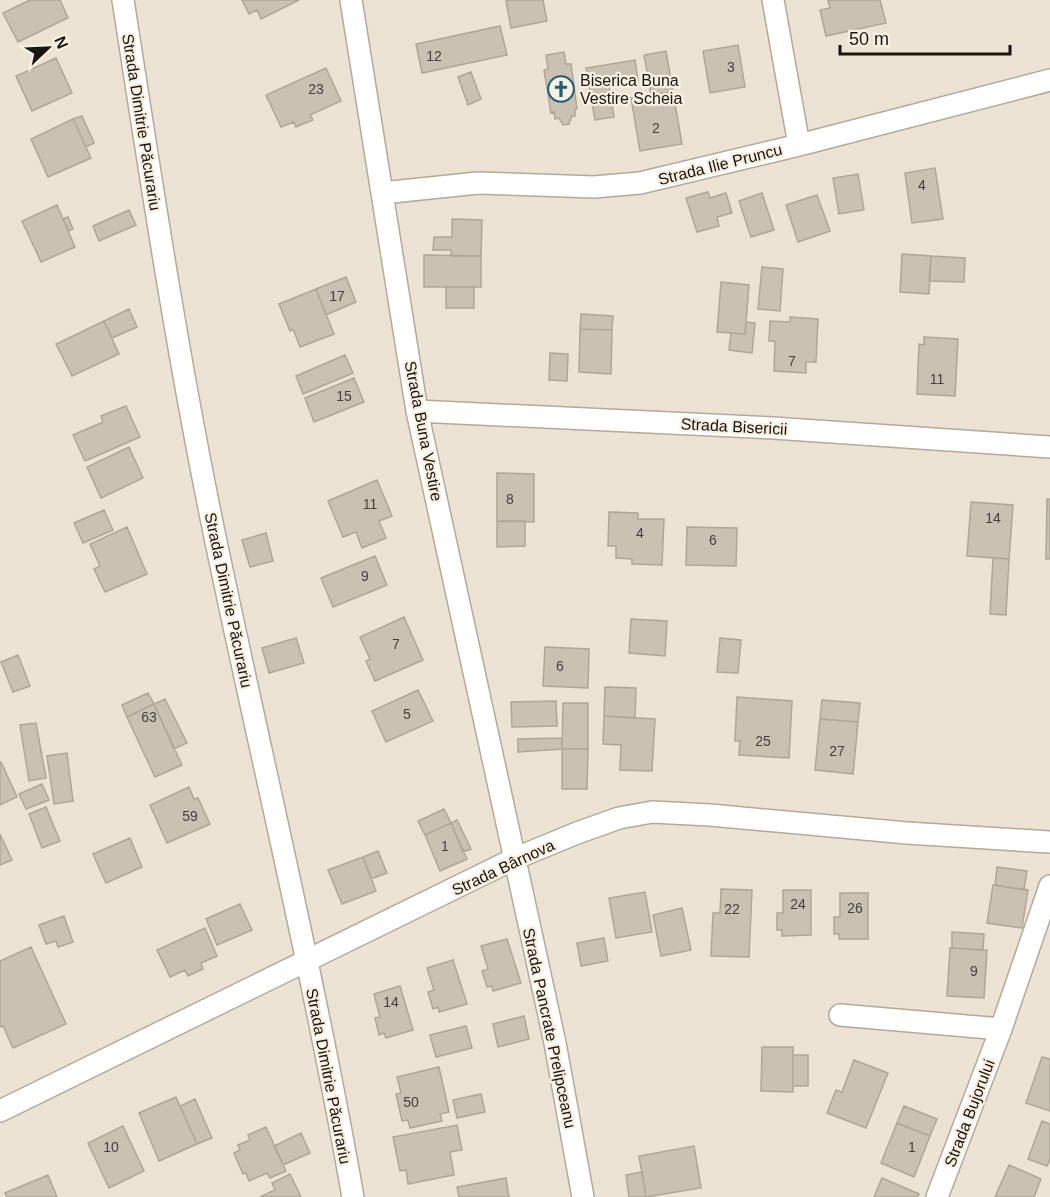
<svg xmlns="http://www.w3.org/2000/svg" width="1050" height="1197" viewBox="0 0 1050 1197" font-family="Arial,sans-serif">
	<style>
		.building { fill: #cac1b3; stroke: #afa698; stroke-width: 1.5 }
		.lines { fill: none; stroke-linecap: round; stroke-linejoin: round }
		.minor-casing { stroke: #b3aa9c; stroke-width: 24 }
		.minor { stroke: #fff; stroke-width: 21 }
		.labels { text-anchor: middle; stroke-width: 4.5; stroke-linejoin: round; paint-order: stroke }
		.number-label { font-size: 14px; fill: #45413a }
		.poi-label { font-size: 16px; fill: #191611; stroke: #f9f0e1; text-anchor: start }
		.street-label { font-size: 16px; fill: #191611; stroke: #f9f0e1 }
	</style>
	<rect width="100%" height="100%" fill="#ece3d4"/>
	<path class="building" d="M30,0H60L68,18L18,42L3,13Z
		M242,0H299L261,19L257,10L249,14Z
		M511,0H543L547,21L511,28L506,1Z
		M832,0H880L886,23L826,36L820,10L830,8L828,1Z
		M500,26L507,55L422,73L416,44Z
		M738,45L745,87L710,93L703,51Z
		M666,51L673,92L651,95L644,55Z
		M564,52L566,64H571L577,109H575V116H572L569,124L563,125L559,118L555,119L554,112L551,113L544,70L548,69L546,55Z
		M56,58L72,93L32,111L16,76Z
		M635,60L638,81L609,86L614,117L595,120L586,68Z
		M326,68L341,101L310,115L313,120L296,127L294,122L281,127L266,95Z
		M471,72L481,99L468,105L458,77Z
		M673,92L682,144L640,151L631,98Z
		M82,116L94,143L86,147L73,119Z
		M73,119L91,158L48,177L31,139Z
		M935,168L943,219L912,223L905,173Z
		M858,174L864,210L839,214L833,178Z
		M708,192L710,198L726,193L732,213L717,217L719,226L697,232L686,198Z
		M762,193L774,230L751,237L739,201Z
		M817,195L830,231L798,242L786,205Z
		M57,205L75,247L41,262L22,221Z
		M129,210L136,225L99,241L93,226Z
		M68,217L73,229L69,231L63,219Z
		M452,219L482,220L481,256H451V250H433L434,237H452Z
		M902,254L931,256L929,294L900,292Z
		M424,255L481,256V287H424Z
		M931,256L965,258L964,282L929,281Z
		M762,267L783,269L780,311L758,309Z
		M346,277L356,302L326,315L316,289Z
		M721,282L749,285L745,334L717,332Z
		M446,287H474V308H446Z
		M316,289L334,334L300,347L293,329L290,331L279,304Z
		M129,309L137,327L112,338L104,321Z
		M581,314L613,316L612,330L580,329Z
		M790,317L818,319L816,362H806V373L774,371L775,341H769L770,321L790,322Z
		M104,321L119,354L72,376L56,344Z
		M746,322L755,323L752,353L729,350L731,333L745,334Z
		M580,329L612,330L611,374L579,372Z
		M924,337L958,339L955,396L917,394L919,344L924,345Z
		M550,353L568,354L567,381L549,380Z
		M345,355L353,373L303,394L296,376Z
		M354,378L364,402L314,422L305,398Z
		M126,406L140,437L85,461L73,435L103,422L101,416Z
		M129,447L143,478L101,498L87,467Z
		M497,473L534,474V522L497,521Z
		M377,480L392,516L379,521L386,538L362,548L356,532L343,537L328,501Z
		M1047,499H1050V559H1046Z
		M971,502L1013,505L1009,559L967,556Z
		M104,510L113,530L83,543L74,523Z
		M609,512L638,513V519H664L662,565L632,564V559L616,558V546H608Z
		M497,521H525V546L497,547Z
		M127,527L147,574L105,592L94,569L100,566L90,544Z
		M687,527L737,528L736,566L686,565Z
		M266,533L273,561L250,567L242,540Z
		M375,556L387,585L333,607L321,578Z
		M993,558L1009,559L1006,615L990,614Z
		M404,617L423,660L375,681L366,661L370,659L360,637Z
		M631,619L667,621L665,656L629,653Z
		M296,638L304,663L269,673L262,648Z
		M720,638L741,640L738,673L717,672Z
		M545,647L589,649L588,688L543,686Z
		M18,655L30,686L13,692L1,662Z
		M605,687L636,688L635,718L604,716Z
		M418,690L433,721L386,742L372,711Z
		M148,693L154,704L127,717L122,705Z
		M737,697L792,701L789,758L739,755L740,741H735Z
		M165,699L187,743L174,749L154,704Z
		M822,700L860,703L858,722L820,719Z
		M556,701L557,726L512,727L511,702Z
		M563,703H588V749H562Z
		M154,704L182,765L155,777L127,717Z
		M604,716L655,719L652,771L620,770L621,745L603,744Z
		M820,719L858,722L853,774L815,770Z
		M36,723L46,778L29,781L20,725Z
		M562,738V749L518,752V739Z
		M562,749H588L587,789H562Z
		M67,753L73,801L54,804L47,756Z
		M1,762L17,797L0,805V763Z
		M42,784L49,800L26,809L19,794Z
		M189,787L194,799L198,798L210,824L167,843L150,805Z
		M46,807L60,841L42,848L29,814Z
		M444,809L451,823L425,835L418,821Z
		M457,820L471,849L463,852L451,823Z
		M451,823L467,859L440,871L425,835Z
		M0,834L12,860L0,865Z
		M130,838L142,867L106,883L93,854Z
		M378,851L387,873L371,879L363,857Z
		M363,857L376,891L342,904L328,870Z
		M997,867L1027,871L1024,890L995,885Z
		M993,885L1028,890L1022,928L987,923Z
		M721,889L752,890L749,957L711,956L713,913H720Z
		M783,890H811V935L782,936V930H777V913H783Z
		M645,892L652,932L616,938L609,898Z
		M840,893H868V939H839V934H834V917H840Z
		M240,904L252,930L217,945L206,919Z
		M682,908L691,950L661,956L653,915Z
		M64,916L73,942L58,947L56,941L46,944L39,925Z
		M205,928L217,956L201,963L203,969L188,976L185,970L170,977L157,950Z
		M952,932L984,934L983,950L952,948Z
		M604,938L608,961L581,966L577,943Z
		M507,939L521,983L493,991L492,986L487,987L482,971L488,969L481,946Z
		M31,947L66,1024L13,1048L3,1026L0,1027V961Z
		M950,948L987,950L984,998L947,996Z
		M453,960L467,1004L439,1012L438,1007L433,1009L428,992L434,990L427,968Z
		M400,986L413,1030L386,1038L384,1033L379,1035L375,1018L380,1017L374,994Z
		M524,1016L529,1039L498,1047L493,1024Z
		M466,1026L472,1048L436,1057L430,1035Z
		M762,1047H793V1092L761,1091Z
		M793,1055H808V1086H793Z
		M1042,1057L1050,1059V1111L1026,1103Z
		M854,1060L888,1073L866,1128L827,1113L836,1090L842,1092Z
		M439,1067L449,1112L440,1114L442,1121L410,1128L408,1120L402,1121L396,1094L401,1093L397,1077Z
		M481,1094L485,1112L457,1118L453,1100Z
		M176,1097L197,1144L159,1161L139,1113Z
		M195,1099L212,1138L197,1144L180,1106Z
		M904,1106L937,1119L930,1136L897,1123Z
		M1042,1121L1050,1124V1159L1047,1166L1028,1159Z
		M897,1123L930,1136L914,1177L881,1163Z
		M457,1125L462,1150L450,1152L454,1175L408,1184L406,1170L400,1171L393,1137Z
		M123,1126L144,1171L109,1188L88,1143Z
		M266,1127L286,1171L270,1178L267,1173L249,1181L246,1173L243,1174L234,1153L240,1150L238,1145L250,1140L248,1135Z
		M301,1133L310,1153L283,1165L274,1146Z
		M694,1146L701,1188L646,1197L639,1156Z
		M1009,1165L1041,1179L1034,1197H995Z
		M642,1172L646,1197H629L626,1175Z
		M290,1174L301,1197H260L275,1190L272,1183Z
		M48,1175L57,1197H7L5,1193Z
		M506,1178L509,1197H459L457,1187Z
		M882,1178L919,1194L918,1197H874Z"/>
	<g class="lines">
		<g class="minor-casing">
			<path id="minor" d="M123,0C151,180 178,359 215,537C261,757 314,976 353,1197
				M351,0L417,411L555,1043L583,1197
				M773,0L799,145
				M382,193L478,183L594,187L640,183L799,145L1050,80
				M417,411L773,428L1050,447
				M840,1015L1001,1029
				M0,1111L514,859L577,833L619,818L652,812L710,815L907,833L1050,842
				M937,1197L1001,1029L1050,886"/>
		</g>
		<use href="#minor" class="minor"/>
	</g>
	<defs>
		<g id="church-ring" transform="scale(1.35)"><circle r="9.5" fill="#f9f0e1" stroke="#1d6073" stroke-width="1.5"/><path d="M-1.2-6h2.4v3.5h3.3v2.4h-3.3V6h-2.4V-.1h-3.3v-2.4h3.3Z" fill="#1d6073"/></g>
	</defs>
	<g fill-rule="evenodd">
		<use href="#church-ring" x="561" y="89"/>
	</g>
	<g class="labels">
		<g class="number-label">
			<text x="434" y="61">12</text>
			<text x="731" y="72">3</text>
			<text x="316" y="94">23</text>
			<text x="656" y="133">2</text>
			<text x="922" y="190">4</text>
			<text x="337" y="301">17</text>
			<text x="792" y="366">7</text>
			<text x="937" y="384">11</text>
			<text x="344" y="401">15</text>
			<text x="510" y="504">8</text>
			<text x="370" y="509">11</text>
			<text x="993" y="523">14</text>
			<text x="640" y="538">4</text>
			<text x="713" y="545">6</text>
			<text x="365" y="581">9</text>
			<text x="396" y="649">7</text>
			<text x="560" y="671">6</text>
			<text x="407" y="719">5</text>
			<text x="149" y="722">63</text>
			<text x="763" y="746">25</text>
			<text x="837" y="756">27</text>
			<text x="190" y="821">59</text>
			<text x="445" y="851">1</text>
			<text x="798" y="909">24</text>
			<text x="855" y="913">26</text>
			<text x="732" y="914">22</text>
			<text x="974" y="976">9</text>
			<text x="391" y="1007">14</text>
			<text x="411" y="1107">50</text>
			<text x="111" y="1152">10</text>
			<text x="912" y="1152">1</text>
		</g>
		<g class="poi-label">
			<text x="580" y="86">Biserica Buna<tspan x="580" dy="18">Vestire Scheia</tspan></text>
		</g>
		<g class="street-label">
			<text transform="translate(142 122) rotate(81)" y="6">Strada Dimitrie Păcurariu</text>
			<text transform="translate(720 164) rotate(-14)" y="6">Strada Ilie Pruncu</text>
			<text transform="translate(734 426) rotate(3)" y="6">Strada Bisericii</text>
			<text transform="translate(424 431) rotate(79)" y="6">Strada Buna Vestire</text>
			<text transform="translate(229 600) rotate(78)" y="6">Strada Dimitrie Păcurariu</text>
			<text transform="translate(503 867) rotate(-25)" y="6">Strada Bârnova</text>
			<text transform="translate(550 1028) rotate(78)" y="6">Strada Pancrate Prelipceanu</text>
			<text transform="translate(329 1076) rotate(79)" y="6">Strada Dimitrie Păcurariu</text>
			<text transform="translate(969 1113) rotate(-69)" y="6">Strada Bujorului</text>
		</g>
	</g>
	<g transform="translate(48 48) rotate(67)" stroke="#f9f0e1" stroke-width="4.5" paint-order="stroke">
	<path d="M0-4.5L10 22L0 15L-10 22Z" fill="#191611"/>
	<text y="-9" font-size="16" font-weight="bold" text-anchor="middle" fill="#191611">N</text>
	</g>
	<path d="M840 45v9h170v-9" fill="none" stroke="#191611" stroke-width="3"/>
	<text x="849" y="45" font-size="18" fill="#191611" stroke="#f9f0e1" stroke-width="4.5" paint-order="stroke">50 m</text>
</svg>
